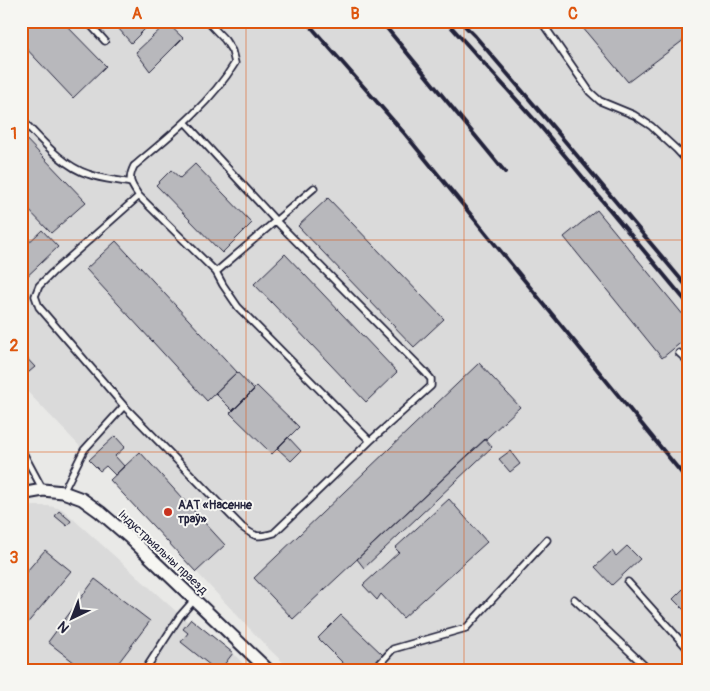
<svg xmlns="http://www.w3.org/2000/svg" width="710" height="691" viewBox="0 0 710 691" font-family="Pangolin,sans-serif">
	<style>
		.built { fill: #dadada }
		.building { fill: #b8b8bc; stroke: #22223b }
		.lines { fill: none; stroke-linecap: round; stroke-linejoin: round }
		.lane-casing { stroke: #22223b; stroke-width: 9 }
		.street-casing { stroke: #22223b; stroke-width: 15 }
		.lane { stroke: #f6f6f2; stroke-width: 5.5 }
		.street { stroke: #f6f6f2; stroke-width: 11 }
		.rail { stroke: #22223b; stroke-width: 4 }
		.grid { fill: none; stroke: #de560e; stroke-width: 1; stroke-opacity: 0.55 }
		.poi-dot { fill: #c8321e; stroke: #f6f6f2; stroke-width: 2 }
		.labels { text-anchor: middle; stroke-width: 4; stroke-linejoin: round; paint-order: stroke }
		.poi-label { font-size: 12px; font-weight: bold; fill: #22223b; stroke: #f6f6f2; text-anchor: start }
		.street-label { font-size: 12px; fill: #22223b; stroke: #f6f6f2 }
		.neatline { fill: none; stroke: #de560e; stroke-width: 2 }
		.grid-label { font-size: 16px; text-anchor: middle; font-weight: bold; fill: #de560e }
	</style>
	<rect width="100%" height="100%" fill="#e9e9e7"/>
	<filter id="ink" filterUnits="userSpaceOnUse"><feTurbulence type="fractalNoise" baseFrequency=".02" numOctaves="2"/><feDisplacementMap in="SourceGraphic" scale="10" xChannelSelector="R" yChannelSelector="G"/><feConvolveMatrix kernelMatrix="1 2 1 2 8 2 1 2 1" color-interpolation-filters="sRGB"/></filter>
	<g filter="url(#ink)">
		<path class="built" d="M21,21H689V670H291L266,646L110,480L115,475L107,466L100,471L89,460L91,458L21,385Z
			M34,506H49L62,509L188,622L191,619L233,653L249,670H21V508Z"/>
		<path class="building" d="M21,21H62L106,66L73,98L21,43Z
			M112,21H153L131,43Z
			M577,21H689V36L628,82Z
			M167,23L183,38L150,71L136,52Z
			M21,134L86,202L51,233L21,202Z
			M195,164L252,223L222,253L156,185L171,170L180,178Z
			M328,198L444,319L414,347L298,226Z
			M597,210L689,322V336L662,358L564,237Z
			M42,230L58,247L21,282V250Z
			M116,241L237,372L207,401L86,269Z
			M285,254L397,372L366,402L254,284Z
			M21,352L35,367L23,377L21,375Z
			M479,363L520,407L293,619L254,578Z
			M237,372L254,390L233,411L215,393Z
			M257,386L299,427L272,454L230,413Z
			M115,436L125,447L115,456L124,466L115,475L106,466L100,471L89,460Z
			M288,437L301,451L291,461L277,448Z
			M485,439L492,447L364,568L357,559Z
			M510,451L520,464L510,472L499,459Z
			M140,452L225,545L196,572L110,480Z
			M449,499L487,542L403,618L381,594L377,600L363,585L399,552L395,548Z
			M59,511L71,521L67,526L55,516Z
			M627,546L640,559L612,585L595,567L612,551L616,556Z
			M45,550L71,571L25,626L21,623V578Z
			M95,579L150,621L113,670H84L48,642Z
			M685,587L689,591V615L673,599Z
			M341,615L383,655L368,670H350L318,638Z
			M191,619L233,653L220,670H216L181,642L188,633L183,629Z"/>
		<g class="lines">
			<g class="lane-casing">
				<path id="lane" d="M87,21L105,41
					M541,21L590,92L600,101L634,115L651,126L676,149L689,163
					M21,119C40,138 62,166 88,174C101,179 117,180 131,183
					M139,196L216,272L223,285L238,307L370,441
					M216,272L314,188
					M679,353L689,362
					M124,406L39,307L35,296L39,286L52,273L139,196C131,184 127,180 134,166C171,135 210,104 235,63L232,51L225,40L207,21
					M21,449L43,490
					M63,492L84,450L124,406L242,527C255,537 258,538 274,533L370,441L431,386V379L425,372L276,221L185,122
					M628,582L689,650
					M574,599L649,670
					M145,670L180,616L195,599
					M374,670L393,649L466,628L547,540"/>
			</g>
			<g class="street-casing">
				<path id="street" d="M21,494L43,490L63,492L82,499L100,512L129,537L268,670"/>
			</g>
			<use href="#lane" class="lane"/>
			<use href="#street" class="street"/>
			<path class="rail" d="M306,21L405,134L689,482
				M381,21L505,172
				M446,21L541,127L689,305
				M460,21L475,36L548,121L689,289"/>
		</g>
	</g>
	<path class="grid" d="M246,21V670M464,21V670M21,240H689M21,452H689"/>
	<circle class="poi-dot" cx="168" cy="512" r="5"/>
	<g class="labels">
		<g class="poi-label">
			<text x="178" y="509">ААТ «Насенне<tspan x="178" dy="14">траў»</tspan></text>
		</g>
		<g class="street-label">
			<text transform="translate(163 552) rotate(43)" y="4">Індустрыяльны праезд</text>
		</g>
	</g>
	<rect width="710" height="691" fill="none" stroke="#f6f6f2" stroke-width="55"/>
	<g transform="translate(72 618) rotate(223)" stroke="#f6f6f2" stroke-width="4" paint-order="stroke">
	<path d="M0-4L9 19L0 12L-9 19Z" fill="#22223b"/>
	<text y="-8" font-size="14" font-weight="bold" text-anchor="middle" fill="#22223b">N</text>
	</g>
	<rect x="28" y="28" width="654" height="636" class="neatline"/>
	<g class="grid-label">
		<text x="137" y="19">A</text>
		<text x="355" y="19">B</text>
		<text x="573" y="19">C</text>
		<text x="14" y="139">1</text>
		<text x="14" y="351">2</text>
		<text x="14" y="563">3</text>
	</g>
</svg>
